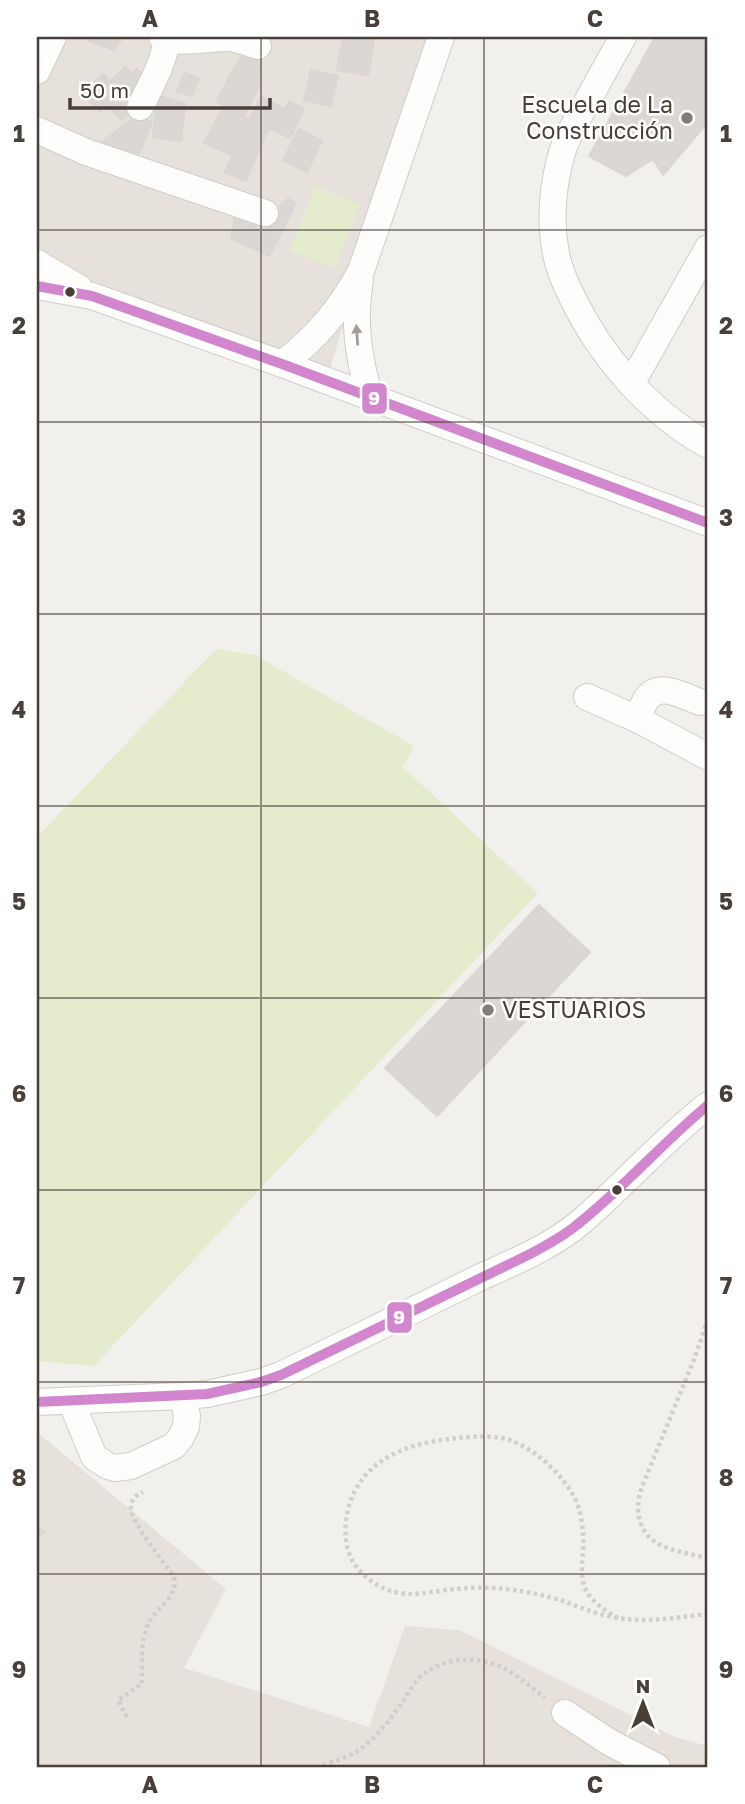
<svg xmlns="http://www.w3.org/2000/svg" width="745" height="1804" viewBox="0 0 745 1804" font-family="'Golos Text',sans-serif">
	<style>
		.residential { fill: #e6e1da }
		.green { fill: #e5eccd }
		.building { fill: #dad7d4; stroke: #dbd6d2; stroke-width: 2 }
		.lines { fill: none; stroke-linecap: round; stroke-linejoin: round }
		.minor-casing { stroke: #d0cdca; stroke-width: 28 }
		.path { stroke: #d2cfcb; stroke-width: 4.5; stroke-dasharray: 3.5 3.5; stroke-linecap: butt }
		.minor { stroke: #fdfdfc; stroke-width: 26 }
		.bus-1-casing { stroke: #fff; stroke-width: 16 }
		.bus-1 { stroke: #d286cd; stroke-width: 10 }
		.oneway { fill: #a39e9a }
		.grid { fill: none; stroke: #493f38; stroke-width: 2; stroke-opacity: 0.55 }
		.poi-dot { fill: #847d77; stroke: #fff; stroke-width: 2.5 }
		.bus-dot { fill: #493f38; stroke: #fff; stroke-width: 2.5 }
		.labels { text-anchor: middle; stroke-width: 5; stroke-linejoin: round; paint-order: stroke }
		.poi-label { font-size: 23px; fill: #493f38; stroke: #fff; text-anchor: end }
		.line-badge { stroke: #fff; stroke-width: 2.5 }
		.badge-label { font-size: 19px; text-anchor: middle; font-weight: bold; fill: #fff }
		.neatline { fill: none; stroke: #493f38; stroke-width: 2.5 }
		.grid-label { font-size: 23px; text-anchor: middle; font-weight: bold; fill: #493f38 }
	</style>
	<rect width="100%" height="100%" fill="#f2f0ed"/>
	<path class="residential" d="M37,37H432L327,378L37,292Z
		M37,1432L226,1589L184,1668L369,1727L405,1626L459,1630L675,1737L708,1746V1767H37Z"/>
	<path class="green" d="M315,187L360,204L335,268L290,250Z
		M216,649L255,655L414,746L403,767L538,893L94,1366L37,1361V837Z"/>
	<path class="building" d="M87,37H123L114,50L85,39Z
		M343,37H355L374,40L368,75L337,70Z
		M655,37H708V122L663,175L653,159L626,176L589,156Z
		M245,52L262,62L259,78L261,80L256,92L229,77L235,66Z
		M125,67L132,74L137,69L143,75L132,110L122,120L107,105L100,111L82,94L103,74L110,82Z
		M311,70L338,76L331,106L304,100Z
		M185,73L199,78L192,96L177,91Z
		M229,77L256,92L245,115L217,102Z
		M157,95L185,104L181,141L153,137Z
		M261,97L285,109L289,101L304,109L290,138L269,128L262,142L242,133Z
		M223,107L249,119L232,155L204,143Z
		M136,116L152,122L136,161L95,147Z
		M299,129L322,141L307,172L283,160Z
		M242,133L262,142L246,181L225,172Z
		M288,199L296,203L269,256L231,238L235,218L258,225Z
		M539,905L590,952L437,1116L385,1068Z
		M37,1526L44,1532L37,1540Z"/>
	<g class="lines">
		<g class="minor-casing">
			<path id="minor" d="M162,37C184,45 208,37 230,38C239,39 249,43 258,46
				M623,37C611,58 599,80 587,102C576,121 565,139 560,160C552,191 550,223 556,254C559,269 566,285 573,299C602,358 650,413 708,445
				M37,71L53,37
				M140,107C152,84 163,64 167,39
				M37,130L86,152L265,213
				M37,263L79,288
				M360,280C353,321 358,357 370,397
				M37,286L92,296L282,364L708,523
				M282,364C317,337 340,310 361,271L441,37
				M631,384L708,248
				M587,697L637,719L708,757
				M637,719C640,713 643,704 647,698C660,681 685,697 700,702
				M71,1401L94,1457L108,1466L115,1468L131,1466L174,1446L181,1437L186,1427L187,1416L183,1396
				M37,1402L183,1396L207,1394L261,1382L281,1375L483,1276C517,1261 554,1245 582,1221C625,1184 663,1140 708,1105
				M565,1713L609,1742L657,1767"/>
		</g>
		<path class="path" d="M708,1319L695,1357L642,1487C633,1510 639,1538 665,1547C678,1552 694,1555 708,1558
			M618,1618C605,1611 590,1601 584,1586C579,1569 585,1550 583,1533C582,1521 580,1507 574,1497C562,1474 536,1450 512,1441C497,1435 475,1436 459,1438C407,1442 353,1461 346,1521C344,1541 347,1559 363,1574C373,1584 386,1591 400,1593C416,1596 431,1591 447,1590C463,1588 479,1587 495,1588C518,1590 541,1594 563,1601C581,1608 599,1615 618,1618C649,1623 678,1617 708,1614
			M127,1717L118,1700L142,1684C142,1664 140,1642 148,1624C156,1607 179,1597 174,1577C165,1564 131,1522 131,1509C130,1500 136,1495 143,1492
			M323,1765C340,1760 357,1754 370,1741C385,1728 396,1711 407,1695C411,1689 415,1682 420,1677C443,1656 479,1655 506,1669C519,1677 532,1688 545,1698"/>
		<use href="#minor" class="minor"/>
		<g class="bus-1-casing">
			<path id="bus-1" d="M37,286L92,296L282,364L708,523
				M37,1402L207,1394L261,1382L281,1375L522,1258C540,1249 557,1240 573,1228C621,1191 661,1144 708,1105"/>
		</g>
		<use href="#bus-1" class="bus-1"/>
	</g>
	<defs><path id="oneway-solid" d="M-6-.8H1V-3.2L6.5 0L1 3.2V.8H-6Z" transform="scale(1.75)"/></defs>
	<use class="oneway" href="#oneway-solid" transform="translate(357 335) rotate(-94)"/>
	<path class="grid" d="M261,37V1767M484,37V1767M37,230H708M37,422H708M37,614H708M37,806H708M37,998H708M37,1190H708M37,1382H708M37,1574H708"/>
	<g class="poi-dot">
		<circle cx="687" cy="118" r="7"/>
		<circle cx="488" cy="1010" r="7"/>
	</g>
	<g class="bus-dot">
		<circle cx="70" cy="292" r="6"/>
		<circle cx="617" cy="1190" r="6"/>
	</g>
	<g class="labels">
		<g class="poi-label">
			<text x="673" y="113">Escuela de La<tspan x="673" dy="26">Construcción</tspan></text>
			<text x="502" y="1018" text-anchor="start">VESTUARIOS</text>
		</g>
	</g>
	<g class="line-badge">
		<rect x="361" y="382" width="27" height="33" rx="7" fill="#d286cd"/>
		<rect x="386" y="1301" width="27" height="33" rx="7" fill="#d286cd"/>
	</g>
	<g class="badge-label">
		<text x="374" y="405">9</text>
		<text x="399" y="1324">9</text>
	</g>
	<rect width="745" height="1804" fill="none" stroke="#ffffff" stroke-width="77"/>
	<g transform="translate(643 1703)" stroke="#ffffff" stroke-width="5" paint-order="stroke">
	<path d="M0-5L12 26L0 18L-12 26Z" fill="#493f38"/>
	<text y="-10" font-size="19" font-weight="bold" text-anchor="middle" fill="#493f38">N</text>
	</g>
	<path d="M70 98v10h200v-10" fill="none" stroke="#493f38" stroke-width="3.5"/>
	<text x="80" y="98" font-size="21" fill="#493f38" stroke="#ffffff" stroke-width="5" paint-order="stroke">50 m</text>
	<rect x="38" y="38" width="668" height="1728" class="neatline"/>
	<g class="grid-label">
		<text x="150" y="27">A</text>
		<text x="372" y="27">B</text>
		<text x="595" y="27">C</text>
		<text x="19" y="142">1</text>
		<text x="726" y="142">1</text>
		<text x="19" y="334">2</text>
		<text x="726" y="334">2</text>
		<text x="19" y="526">3</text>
		<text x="726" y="526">3</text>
		<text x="19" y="718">4</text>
		<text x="726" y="718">4</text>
		<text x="19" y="910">5</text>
		<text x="726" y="910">5</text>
		<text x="19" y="1102">6</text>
		<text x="726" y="1102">6</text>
		<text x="19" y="1294">7</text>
		<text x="726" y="1294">7</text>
		<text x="19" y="1486">8</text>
		<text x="726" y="1486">8</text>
		<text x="19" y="1678">9</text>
		<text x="726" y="1678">9</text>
		<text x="150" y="1793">A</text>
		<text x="372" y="1793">B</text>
		<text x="595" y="1793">C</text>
	</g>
</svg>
